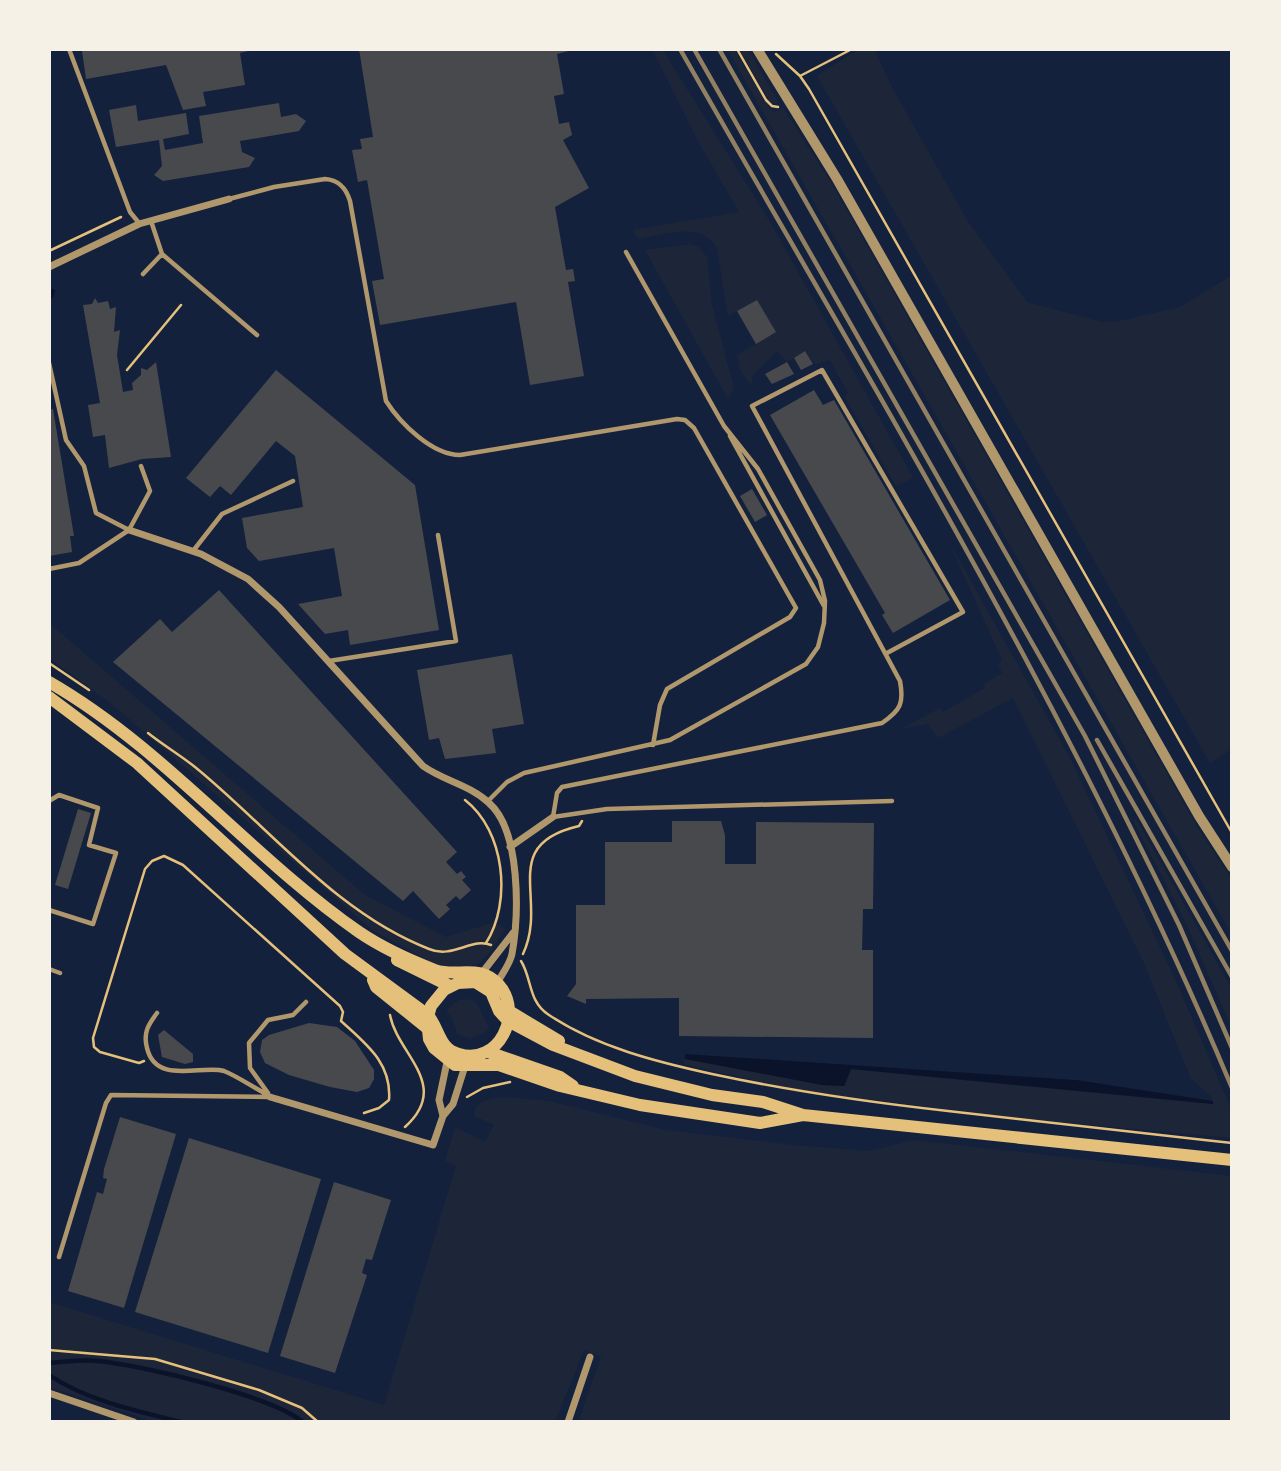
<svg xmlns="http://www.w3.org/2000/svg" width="1281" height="1471" viewBox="0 0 1281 1471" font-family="'Archivo Narrow',sans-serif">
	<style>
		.green { fill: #1d2539 }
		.water { fill: #0b132b }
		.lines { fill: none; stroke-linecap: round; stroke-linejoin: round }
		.stream { stroke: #0b132b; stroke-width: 4.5 }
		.building { fill: #48494c }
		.path { stroke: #e5c07b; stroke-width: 2.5 }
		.service { stroke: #b1986c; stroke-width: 4.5 }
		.minor { stroke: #b1986c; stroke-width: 7 }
		.tertiary { stroke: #b1986c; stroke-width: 10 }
		.secondary { stroke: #e5c07b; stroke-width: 12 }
		.rail { stroke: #918062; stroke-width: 4.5 }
	</style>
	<rect width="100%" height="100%" fill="#14213d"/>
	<path class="green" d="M652,49H662L769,220L1070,758L1175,979L1232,1111V1138L1028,1119L802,1091L683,1064L685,1059L822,1085L845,1086L851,1069L1213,1104L1211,1096L1191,1079L1143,961L1013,698L938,738L928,724L901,729L940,708L943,712L985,688L984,684L1002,673L998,664L1002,660L948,540L913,478L896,486L844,396L848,393L830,360L815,364L805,352L787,362L777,351L753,375L751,386L740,369L737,355L776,332L757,300L728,316L717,248C703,220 662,235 638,239L633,230L739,212L699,143Z
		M727,49H734L770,109L774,112L783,108L832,184L1199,830L1232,879V935Z
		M739,49H748L779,103L773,104L768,99Z
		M859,49H874L893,89L967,220L1027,302L1102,322L1119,321L1180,307L1232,275V749L1210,763L817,76Z
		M691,244L699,247L707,257L712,305L734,388L728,399L645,250Z
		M49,623L365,895L446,937L495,922L505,929L488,955L478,964L462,968L436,965L372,930L113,705L49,658Z
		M1136,819L1232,989V1029L1186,923L1133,820Z
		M459,1000C483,995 477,1013 490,1027L484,1033L470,1039L457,1034L453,1020L446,1010Z
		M506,1097L549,1101L666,1130L793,1145L870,1151L913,1140L1232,1176V1422H578L601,1357L584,1350L555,1422H155L49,1387V1302L384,1405L456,1166L445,1161L455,1127L485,1142L494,1125L474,1116C476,1098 491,1099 506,1097Z"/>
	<path class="water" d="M685,1054L1076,1080L1213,1101V1104L851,1069L844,1086L822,1085L685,1059Z"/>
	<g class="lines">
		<path class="stream" d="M51,296L53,291
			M49,1363C65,1362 82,1359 98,1361C141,1365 272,1396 303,1422
			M49,1375C88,1401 136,1411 181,1422"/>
	</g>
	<path class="building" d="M84,49H253V50L240,53L245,85L203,92L206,106L183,110L166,65L86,79L82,51Z
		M359,49H576L557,54L564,94L554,96L559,124L569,122L572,135L563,140L589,188L555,207L566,270L573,269L575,281L568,282L584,376L530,385L516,302L380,325L372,281L384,279L367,180L358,182L352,150L362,149L360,139L373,137Z
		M279,103L281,117L296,114L306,121L299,131L240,141L242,152L255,158L249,167L163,181L154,175L162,166L159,140L116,147L109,110L136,105L138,121L186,113L189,134L163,139L165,150L203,143L199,116Z
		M95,298L98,303L108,301L110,309L116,307L114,332L120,330L117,355L123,392L133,390L132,383L141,375V368L147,370L156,362L171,457L142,459L109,468L105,435L93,437L88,405L100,403L83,305L92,304Z
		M757,300L776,332L756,344L737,311Z
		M805,351L813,364L801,370L794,358Z
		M787,362L794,374L772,384L765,374Z
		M276,370L415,485L439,630L350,645L348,630L325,634L298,604L342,596L334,548L259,561L247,548L242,518L303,507L295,456L276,441L231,495L220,486L210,497L186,478Z
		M814,390L823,405L834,400L950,600L893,633L882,615L885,613L770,415Z
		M53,409L74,536H70L72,552L49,556V410Z
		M752,489L767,515L755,522L740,496Z
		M219,590L457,852L446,862L457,874L461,871L466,877L462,880L471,890L460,900L456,896L446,905L450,909L439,919L413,891L403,901L113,662L160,619L172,632Z
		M512,654L524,724L492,729L496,753L445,759L439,738L429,740L417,670Z
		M78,809L91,813L68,889L55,885Z
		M672,821H721L725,835V864H756V822L874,823L873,909H863L862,950H873V1038L679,1036V998L586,999V1004L567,996L576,984V905H605V842H672Z
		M309,1023L337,1027L355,1041L374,1070V1079L369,1088L357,1092L330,1087L289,1075L265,1063L260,1052L262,1040L269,1035Z
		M164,1030L193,1054V1062L185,1064L162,1057L158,1035Z
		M120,1117L176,1134L124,1308L68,1291L97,1192L103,1194L107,1179L103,1178L104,1169Z
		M189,1138L321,1179L268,1353L135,1312Z
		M334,1182L391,1200L372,1260L366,1259L362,1273L367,1275L335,1373L280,1356Z"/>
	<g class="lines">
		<path class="path" d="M737,49L766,100L772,106L778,107
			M776,54L800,76L809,89L1232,833
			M800,76L852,49
			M49,251L121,217
			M127,370L181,305
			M49,663L89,690
			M148,733C163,745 180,755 195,767C271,829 336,913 429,949C453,959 472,937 491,945
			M465,800C505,831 512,902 486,943
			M523,954C549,899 497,845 579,826L582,821
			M521,961C532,978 528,1002 549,1015C597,1047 657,1062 712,1074C791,1091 867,1102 948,1111C1042,1122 1137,1133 1232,1143
			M390,1015C397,1054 452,1085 405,1127
			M144,1061L139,1063L100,1052L94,1047L93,1038L145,869L152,861L164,856L183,865L340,1006L343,1012L341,1021C366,1044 392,1063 389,1100L379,1108L364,1113
			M467,1097L483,1088L510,1082
			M49,1350L155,1359L259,1390L302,1408L318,1422"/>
		<path class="service" d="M69,49L130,212L139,223
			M229,199L274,187L325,179C339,180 346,188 350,201L386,401C400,423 432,455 460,455L677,419L685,420L694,428L796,608L790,617L667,689L660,705L653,745
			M151,221L162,254L257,335
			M143,274L162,254
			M49,363L66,440L84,466L96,513L129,530
			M730,436L824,606
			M193,551L222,514L293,481
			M49,569L79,563L129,530L150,491L141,466
			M887,653L963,612L822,370L752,406L900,681C904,703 901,710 882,723L562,787L557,793L553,817L607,809L892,801
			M329,661L456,641L438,535
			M49,801L59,795L98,808L89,845L116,853L93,924L49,910
			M488,801L507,782L524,773L670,740L806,664L818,647L824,623L825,601L820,580L758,469L724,426L626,252
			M49,969L60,973
			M157,1013C148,1025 143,1033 147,1048C156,1086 203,1064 224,1071C239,1077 254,1088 268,1095
			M268,1093L250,1068L249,1043L268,1020L293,1015L306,1002
			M59,1257L106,1103L111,1095L269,1097"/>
		<path class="minor" d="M49,267L139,224L229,199
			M129,530L201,554L248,579L279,607L423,766C444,781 470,785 489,803C521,831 519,915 512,954C510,964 502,974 497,983
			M510,847L553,817
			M482,973L513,933
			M270,1097L433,1145L443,1116L453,1104L465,1066
			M443,1116L439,1100L447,1062
			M49,1393L134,1422
			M568,1422L590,1357"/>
		<path class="tertiary" d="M757,49L837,179L1199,816L1232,867"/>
		<path class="secondary" d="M49,682C164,748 250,856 359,932C381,947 409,960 435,970C457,978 480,963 499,985C524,1013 499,1066 459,1054C439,1049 440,1030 428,1015L345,954L137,763L49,697
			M397,960L450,986
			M373,980L376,987L427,1028
			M509,1011L559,1041
			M488,1052L560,1077L573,1086
			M803,1115L760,1123L640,1105L560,1086L499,1065H455L434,1048L429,1039L427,1020L431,1006L444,990L458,983L475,982L491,992L499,1011L508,1021L553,1045L635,1076L712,1095L763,1102L803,1115L1232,1160"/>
		<path class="rail" d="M680,49C874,390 1081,726 1232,1088
			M694,49L1085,736L1179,925L1232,1048
			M719,49L1232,951
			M1097,740L1232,977"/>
	</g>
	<rect width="1281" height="1471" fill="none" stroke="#f6f1e7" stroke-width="102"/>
</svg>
